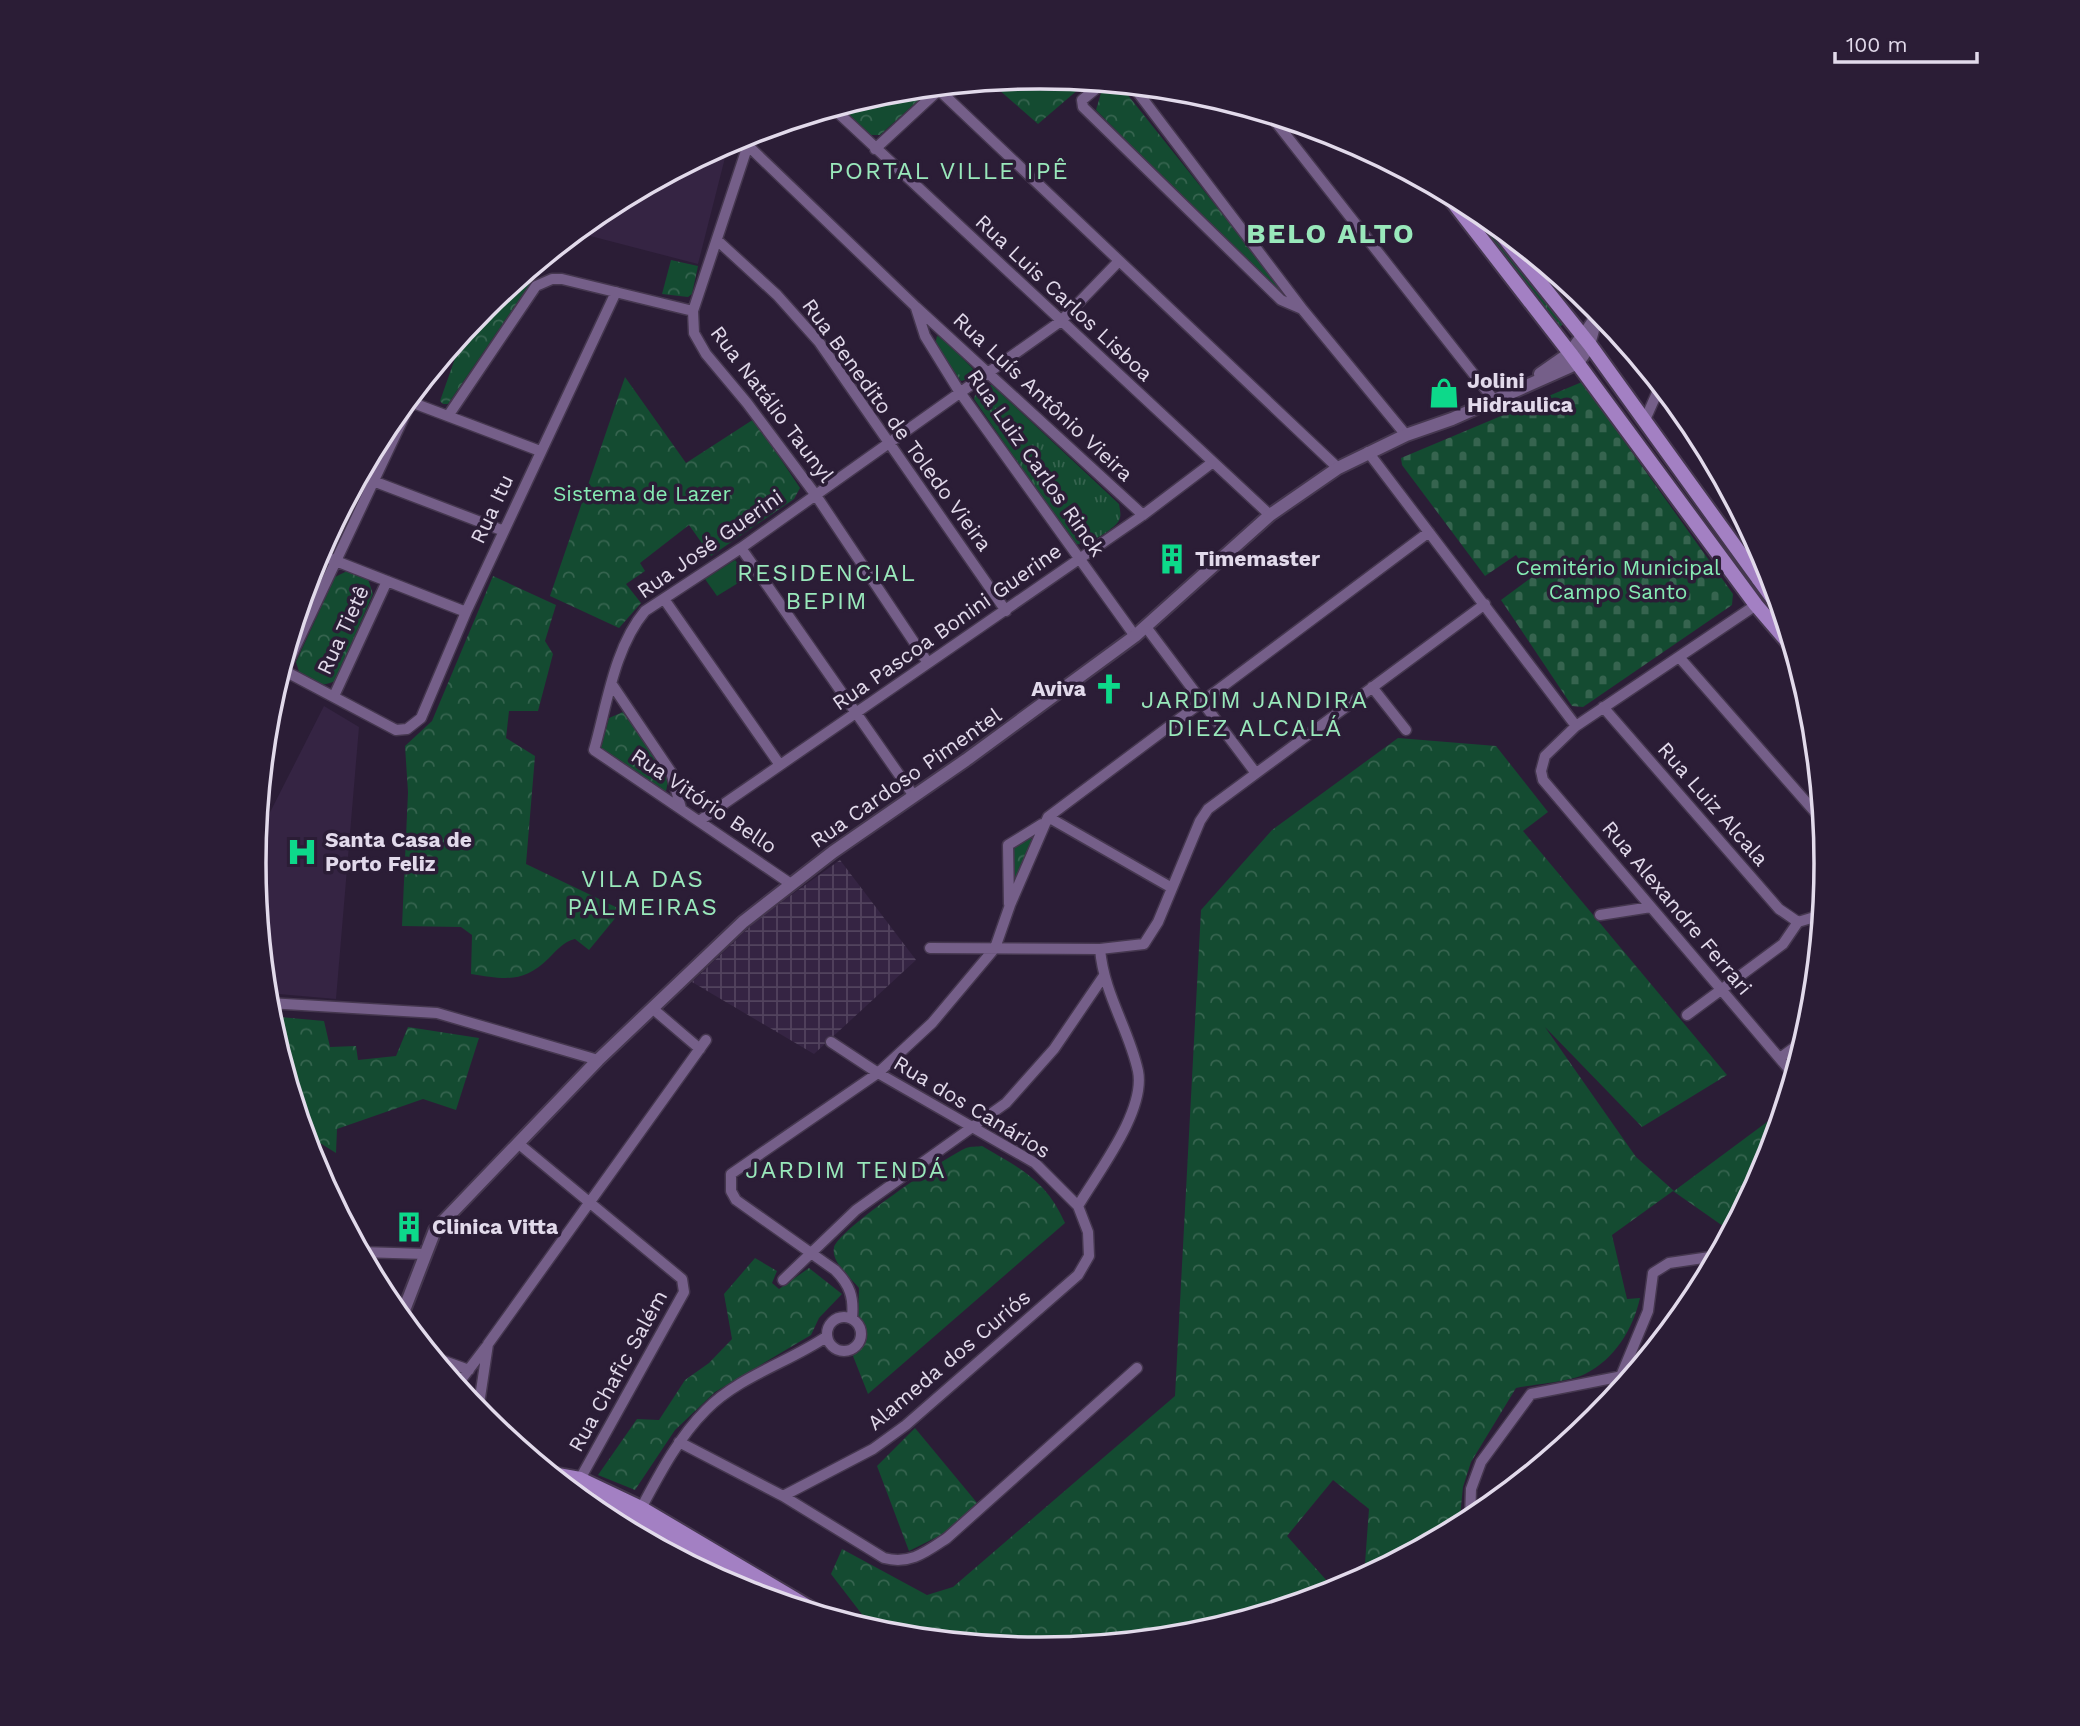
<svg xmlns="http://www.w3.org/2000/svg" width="2080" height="1726" viewBox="0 0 2080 1726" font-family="'Work Sans',sans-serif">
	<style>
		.built { fill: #352443 }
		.industrial { fill: url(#industrial-grid) }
		.grass { fill: url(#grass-tufts) }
		.forest { fill: url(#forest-crowns) }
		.cemetery { fill: url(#cemetery-stones) }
		.garden { fill: #144b31 }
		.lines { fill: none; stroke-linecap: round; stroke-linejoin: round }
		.minor-casing { stroke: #45374f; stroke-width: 13 }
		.tertiary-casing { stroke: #45374f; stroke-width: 16 }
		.secondary-casing { stroke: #45374f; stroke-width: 18 }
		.minor { stroke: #755f89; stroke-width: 10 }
		.tertiary { stroke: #755f89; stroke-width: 12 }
		.secondary { stroke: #a380c3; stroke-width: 14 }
		.labels { text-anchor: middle; stroke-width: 7; stroke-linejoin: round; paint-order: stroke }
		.street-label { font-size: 21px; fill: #e2daeb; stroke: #2b1d36 }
		.poi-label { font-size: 21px; font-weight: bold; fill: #e2daeb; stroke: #2b1d36; text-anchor: start }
		.park-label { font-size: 21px; fill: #86ecb4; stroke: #2b1d36 }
		.quarter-label { font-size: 24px; letter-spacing: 2px; fill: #99e8bb; stroke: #2b1d36 }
		.district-label { font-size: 28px; font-weight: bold; letter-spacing: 2px; fill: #99e8bb; stroke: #2b1d36 }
		.rim { fill: none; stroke: #e2daeb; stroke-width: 3.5 }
	</style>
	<defs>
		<pattern id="industrial-grid" width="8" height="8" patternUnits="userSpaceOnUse" patternTransform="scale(1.75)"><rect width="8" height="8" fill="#352443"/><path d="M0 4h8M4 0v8" fill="none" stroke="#52435e"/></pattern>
		<pattern id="grass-tufts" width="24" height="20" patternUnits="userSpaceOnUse" patternTransform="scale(1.75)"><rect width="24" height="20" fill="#144b31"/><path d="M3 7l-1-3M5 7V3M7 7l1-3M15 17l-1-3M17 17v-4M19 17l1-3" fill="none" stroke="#36644f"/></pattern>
		<pattern id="forest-crowns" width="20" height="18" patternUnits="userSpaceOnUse" patternTransform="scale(1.75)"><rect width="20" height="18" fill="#144b31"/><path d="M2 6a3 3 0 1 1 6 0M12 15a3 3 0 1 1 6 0" fill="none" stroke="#36644f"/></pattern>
		<pattern id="cemetery-stones" width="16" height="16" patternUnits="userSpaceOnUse" patternTransform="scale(1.75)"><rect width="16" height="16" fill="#144b31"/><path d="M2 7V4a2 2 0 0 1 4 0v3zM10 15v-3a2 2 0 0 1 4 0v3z" fill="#36644f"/></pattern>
	</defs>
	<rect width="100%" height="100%" fill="#2b1d36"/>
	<path class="built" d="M729,142L698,264L575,232L604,209Z
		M324,706L359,727L336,999L267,993L254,863L256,840Z"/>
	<path class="industrial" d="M840,860L916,960L814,1054L692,982L758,919Z"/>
	<path class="grass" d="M1458,199L1470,206L1563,324L1559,328Z
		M937,336L942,337L973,369L969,379L961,381L935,345Z
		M992,385L1119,504C1120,510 1122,517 1118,522C1111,531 1087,546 1076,544L1071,540L974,399L977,388Z"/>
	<path class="forest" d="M1040,77L1087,82L1038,124L998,89L1009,80Z
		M1111,87L1123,89L1283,290V294H1278L1096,110L1101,93Z
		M932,88L880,135H871L840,106L887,92Z
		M553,250L448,404H443L440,401L465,330L485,307Z
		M671,260L698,266L692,294L688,297L662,294Z
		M625,377L686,463L754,419L800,488L794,499L711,556L689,525L640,563L645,571L626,584L641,603L619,628L550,596Z
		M347,571L368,579L373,594L335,681C320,688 313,683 300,675L296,662L335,577Z
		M493,576L556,605L545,641L553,654L538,711H509L506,738L535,756L526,864L622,910L589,950L575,939C563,942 557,950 549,958C523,984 504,979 471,974L472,935L461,927L402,926L408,792L405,746L432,721Z
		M623,712L669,777L666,791L660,792L601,748L609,718Z
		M1398,738L1496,746L1548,812L1523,831L1727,1075L1642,1127L1545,1027L1636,1157L1674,1191L1771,1119L1777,1127L1766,1164L1730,1231L1673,1191L1612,1235L1627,1299L1640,1298C1633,1329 1615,1359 1585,1374C1569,1382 1535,1384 1516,1388L1471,1462L1463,1487L1459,1526L1364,1577L1369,1509L1333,1480L1287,1536L1336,1591L1193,1634L1040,1649L874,1630L831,1574L842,1549L927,1595L953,1587L1175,1396L1201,910L1272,830Z
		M1030,836L1033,841L1014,884L1011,883L1009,850Z
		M269,1016L324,1021L330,1047L356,1046L358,1060L396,1056L408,1027L479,1038L456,1110L423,1099L337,1129L336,1153L304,1133Z
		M982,1146C1021,1169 1046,1180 1065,1223L868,1394L853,1356L863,1338L858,1317L859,1288C851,1278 831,1262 834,1248C836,1231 947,1156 966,1148C971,1146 977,1147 982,1146Z
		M755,1258L777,1271L772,1283L779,1289L809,1268L842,1294L819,1318L811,1335L715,1392L675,1430L635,1490L598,1475L637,1419L659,1420L685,1380L709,1363L732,1339L724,1294Z
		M915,1428L978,1504L943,1534L909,1551L877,1466Z
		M593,1508L627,1522L746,1591L603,1516Z"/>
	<path class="cemetery" d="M1582,382L1733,594L1732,605L1583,707L1572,706L1501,600L1532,577L1516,555L1485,576L1402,465L1401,458Z"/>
	<path class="garden" d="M735,560L748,577L717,596L705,579Z"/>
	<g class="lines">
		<g class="minor-casing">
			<path id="minor" d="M1103,83L1082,100L1083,107L1281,300L1302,309
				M1133,86L1303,310L1406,435
				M939,90L1338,468
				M833,108L1270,515
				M1271,116L1494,400
				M739,137L916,307L1143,515
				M748,145L693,311L694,333L706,354L747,403L815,494L928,663
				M875,149L942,87
				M718,241L777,295L819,342L1006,611
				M916,308L925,336L959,391L1135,636
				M1582,336L1599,311
				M1590,345L1599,312
				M408,401L540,451
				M448,416L536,286L552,279H562L693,311
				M1645,420L1660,386
				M1368,452L1576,726
				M373,481L504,531
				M741,548L914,796
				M318,554L466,612
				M1757,580L1765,561
				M664,599L780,765
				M1756,605L1576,726L1545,756L1541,771L1543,780L1793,1074
				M1146,627L1255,772
				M1679,657L1822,820
				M281,669L396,730L407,729L421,718L466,612L616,292
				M613,686L671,772L681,808
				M1372,687L1406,730
				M275,690L411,402
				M334,696L387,581
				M1603,707L1779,909L1798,922
				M1048,817L1172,888
				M699,821L1143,515L1213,462
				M791,884L594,750C607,705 614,648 645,611L741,548L1061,321L1118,262
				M1009,904L1008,845L1042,824
				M1600,915L1651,907
				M1798,922L1821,915
				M930,948L1100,949L1144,944L1158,922L1200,821L1208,809L1485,604
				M268,1003L437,1013L598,1060
				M652,1008L700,1049
				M1687,1015L1783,944L1798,922
				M1780,1058L1803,1041
				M519,1144L682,1279L684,1292L580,1479
				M1078,1206C1098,1172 1146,1111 1138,1071C1129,1029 1104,995 1100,949
				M361,1252L426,1254
				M783,1280L856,1210L1006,1103L1054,1049L1103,977
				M827 1334a17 17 0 1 1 34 0a17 17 0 1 1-34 0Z
				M852,1318C854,1297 850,1285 835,1270L736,1200L731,1191V1174L878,1073L932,1023L995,948L1010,905L1048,817L1429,532
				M433,1357L469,1370
				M1621,1376L1648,1311L1653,1273L1669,1263L1717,1256
				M457,1385L486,1347
				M478,1411L488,1344L706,1040
				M679,1442L783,1496L884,1558C910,1565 926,1552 947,1538L1137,1368
				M783,1496L873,1449L906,1425L1078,1275L1089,1256L1088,1232L1078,1206L1035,1163L878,1073L831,1042
				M638,1514C658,1477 677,1439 706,1410C738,1377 789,1362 826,1337
				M1470,1520L1471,1489L1481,1462L1531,1394L1633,1374"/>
		</g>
		<g class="tertiary-casing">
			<path id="tertiary" d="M1540,374L1570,353L1582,336
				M401,1318L435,1230L598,1060L743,922L833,852L966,760L1135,636L1270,515L1338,468L1406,435L1452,419L1578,363L1590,345"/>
		</g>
		<g class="secondary-casing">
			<path id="secondary" d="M1446,193L1570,353L1756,605L1792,647
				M1491,221L1590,345L1781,610
				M552,1474L580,1479L641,1508L820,1614
				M573,1492L635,1519L771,1599"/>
		</g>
		<use href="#minor" class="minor"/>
		<use href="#tertiary" class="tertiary"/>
		<use href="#secondary" class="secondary"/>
	</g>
	<defs>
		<g id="shop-bare" transform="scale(2.415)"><path d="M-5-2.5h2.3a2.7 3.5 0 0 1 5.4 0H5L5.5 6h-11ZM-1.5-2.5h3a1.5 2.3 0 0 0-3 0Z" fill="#0dd98a" stroke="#2b1d36" stroke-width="2.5" paint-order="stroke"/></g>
		<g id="building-bare" transform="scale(2.415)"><path d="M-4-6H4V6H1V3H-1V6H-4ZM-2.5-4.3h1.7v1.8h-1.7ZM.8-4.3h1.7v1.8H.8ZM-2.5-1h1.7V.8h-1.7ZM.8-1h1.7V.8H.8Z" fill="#0dd98a" stroke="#2b1d36" stroke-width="2.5" paint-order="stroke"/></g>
		<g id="church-bare" transform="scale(2.415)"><path d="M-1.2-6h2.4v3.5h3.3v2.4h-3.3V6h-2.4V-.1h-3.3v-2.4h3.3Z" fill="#0dd98a" stroke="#2b1d36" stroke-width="2.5" paint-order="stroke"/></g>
		<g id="hospital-bare" transform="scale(2.415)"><path d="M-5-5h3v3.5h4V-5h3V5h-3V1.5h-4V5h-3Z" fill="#0dd98a" stroke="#2b1d36" stroke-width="2.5" paint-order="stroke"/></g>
	</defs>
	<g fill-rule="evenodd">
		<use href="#shop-bare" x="1444" y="393"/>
		<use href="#building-bare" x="1172" y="559"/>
		<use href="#church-bare" x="1109" y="689"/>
		<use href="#hospital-bare" x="302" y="852"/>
		<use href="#building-bare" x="409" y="1227"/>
	</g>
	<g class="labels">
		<g class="street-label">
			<text transform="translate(1064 298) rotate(43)" y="7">Rua Luis Carlos Lisboa</text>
			<text transform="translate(1043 397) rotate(43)" y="7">Rua Luís Antônio Vieira</text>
			<text transform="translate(772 404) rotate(53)" y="7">Rua Natálio Taunyl</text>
			<text transform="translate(897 425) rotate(54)" y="7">Rua Benedito de Toledo Vieira</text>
			<text transform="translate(1036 463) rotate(55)" y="7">Rua Luiz Carlos Rinck</text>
			<text transform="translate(492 509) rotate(-65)" y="7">Rua Itu</text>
			<text transform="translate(710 544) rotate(-35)" y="7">Rua José Guerini</text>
			<text transform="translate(947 627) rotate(-35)" y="7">Rua Pascoa Bonini Guerine</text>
			<text transform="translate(343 630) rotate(-65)" y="7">Rua Tietê</text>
			<text transform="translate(906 778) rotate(-35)" y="7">Rua Cardoso Pimentel</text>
			<text transform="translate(704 801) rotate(34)" y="7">Rua Vitório Bello</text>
			<text transform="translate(1713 804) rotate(49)" y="7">Rua Luiz Alcala</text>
			<text transform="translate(1677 908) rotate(50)" y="7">Rua Alexandre Ferrari</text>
			<text transform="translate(972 1107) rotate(31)" y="7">Rua dos Canários</text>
			<text transform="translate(949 1360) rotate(-40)" y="7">Alameda dos Curiós</text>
			<text transform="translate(618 1371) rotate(-61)" y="7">Rua Chafic Salém</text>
		</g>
		<g class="poi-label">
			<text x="1467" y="388">Jolini<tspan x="1467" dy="24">Hidraulica</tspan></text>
			<text x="1195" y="566">Timemaster</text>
			<text x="1086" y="696" text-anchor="end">Aviva</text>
			<text x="325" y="847">Santa Casa de<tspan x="325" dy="24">Porto Feliz</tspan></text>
			<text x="432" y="1234">Clinica Vitta</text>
		</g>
		<g class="park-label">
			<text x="642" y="501">Sistema de Lazer</text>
			<text x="1618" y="575">Cemitério Municipal<tspan x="1618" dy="24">Campo Santo</tspan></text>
		</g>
		<g class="quarter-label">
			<text x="949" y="179">PORTAL VILLE IPÊ</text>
			<text x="827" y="581">RESIDENCIAL<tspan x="827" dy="28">BEPIM</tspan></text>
			<text x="1255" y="708">JARDIM JANDIRA<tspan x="1255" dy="28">DIEZ ALCALÁ</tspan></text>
			<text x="643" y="887">VILA DAS<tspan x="643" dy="28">PALMEIRAS</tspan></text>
			<text x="846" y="1178">JARDIM TENDÁ</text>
		</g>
		<g class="district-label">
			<text x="1331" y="243">BELO ALTO</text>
		</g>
	</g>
	<path d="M0 0H2080V1726H0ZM266 863a774 774 0 1 1 1548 0a774 774 0 1 1-1548 0Z" fill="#2b1d36" fill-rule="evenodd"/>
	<path class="rim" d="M266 863a774 774 0 1 1 1548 0a774 774 0 1 1-1548 0Z"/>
	<path d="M1835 52v10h142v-10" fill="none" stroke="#e2daeb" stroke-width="3.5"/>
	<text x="1846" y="52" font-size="21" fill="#e2daeb" stroke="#2b1d36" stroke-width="5" paint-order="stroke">100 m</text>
</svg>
